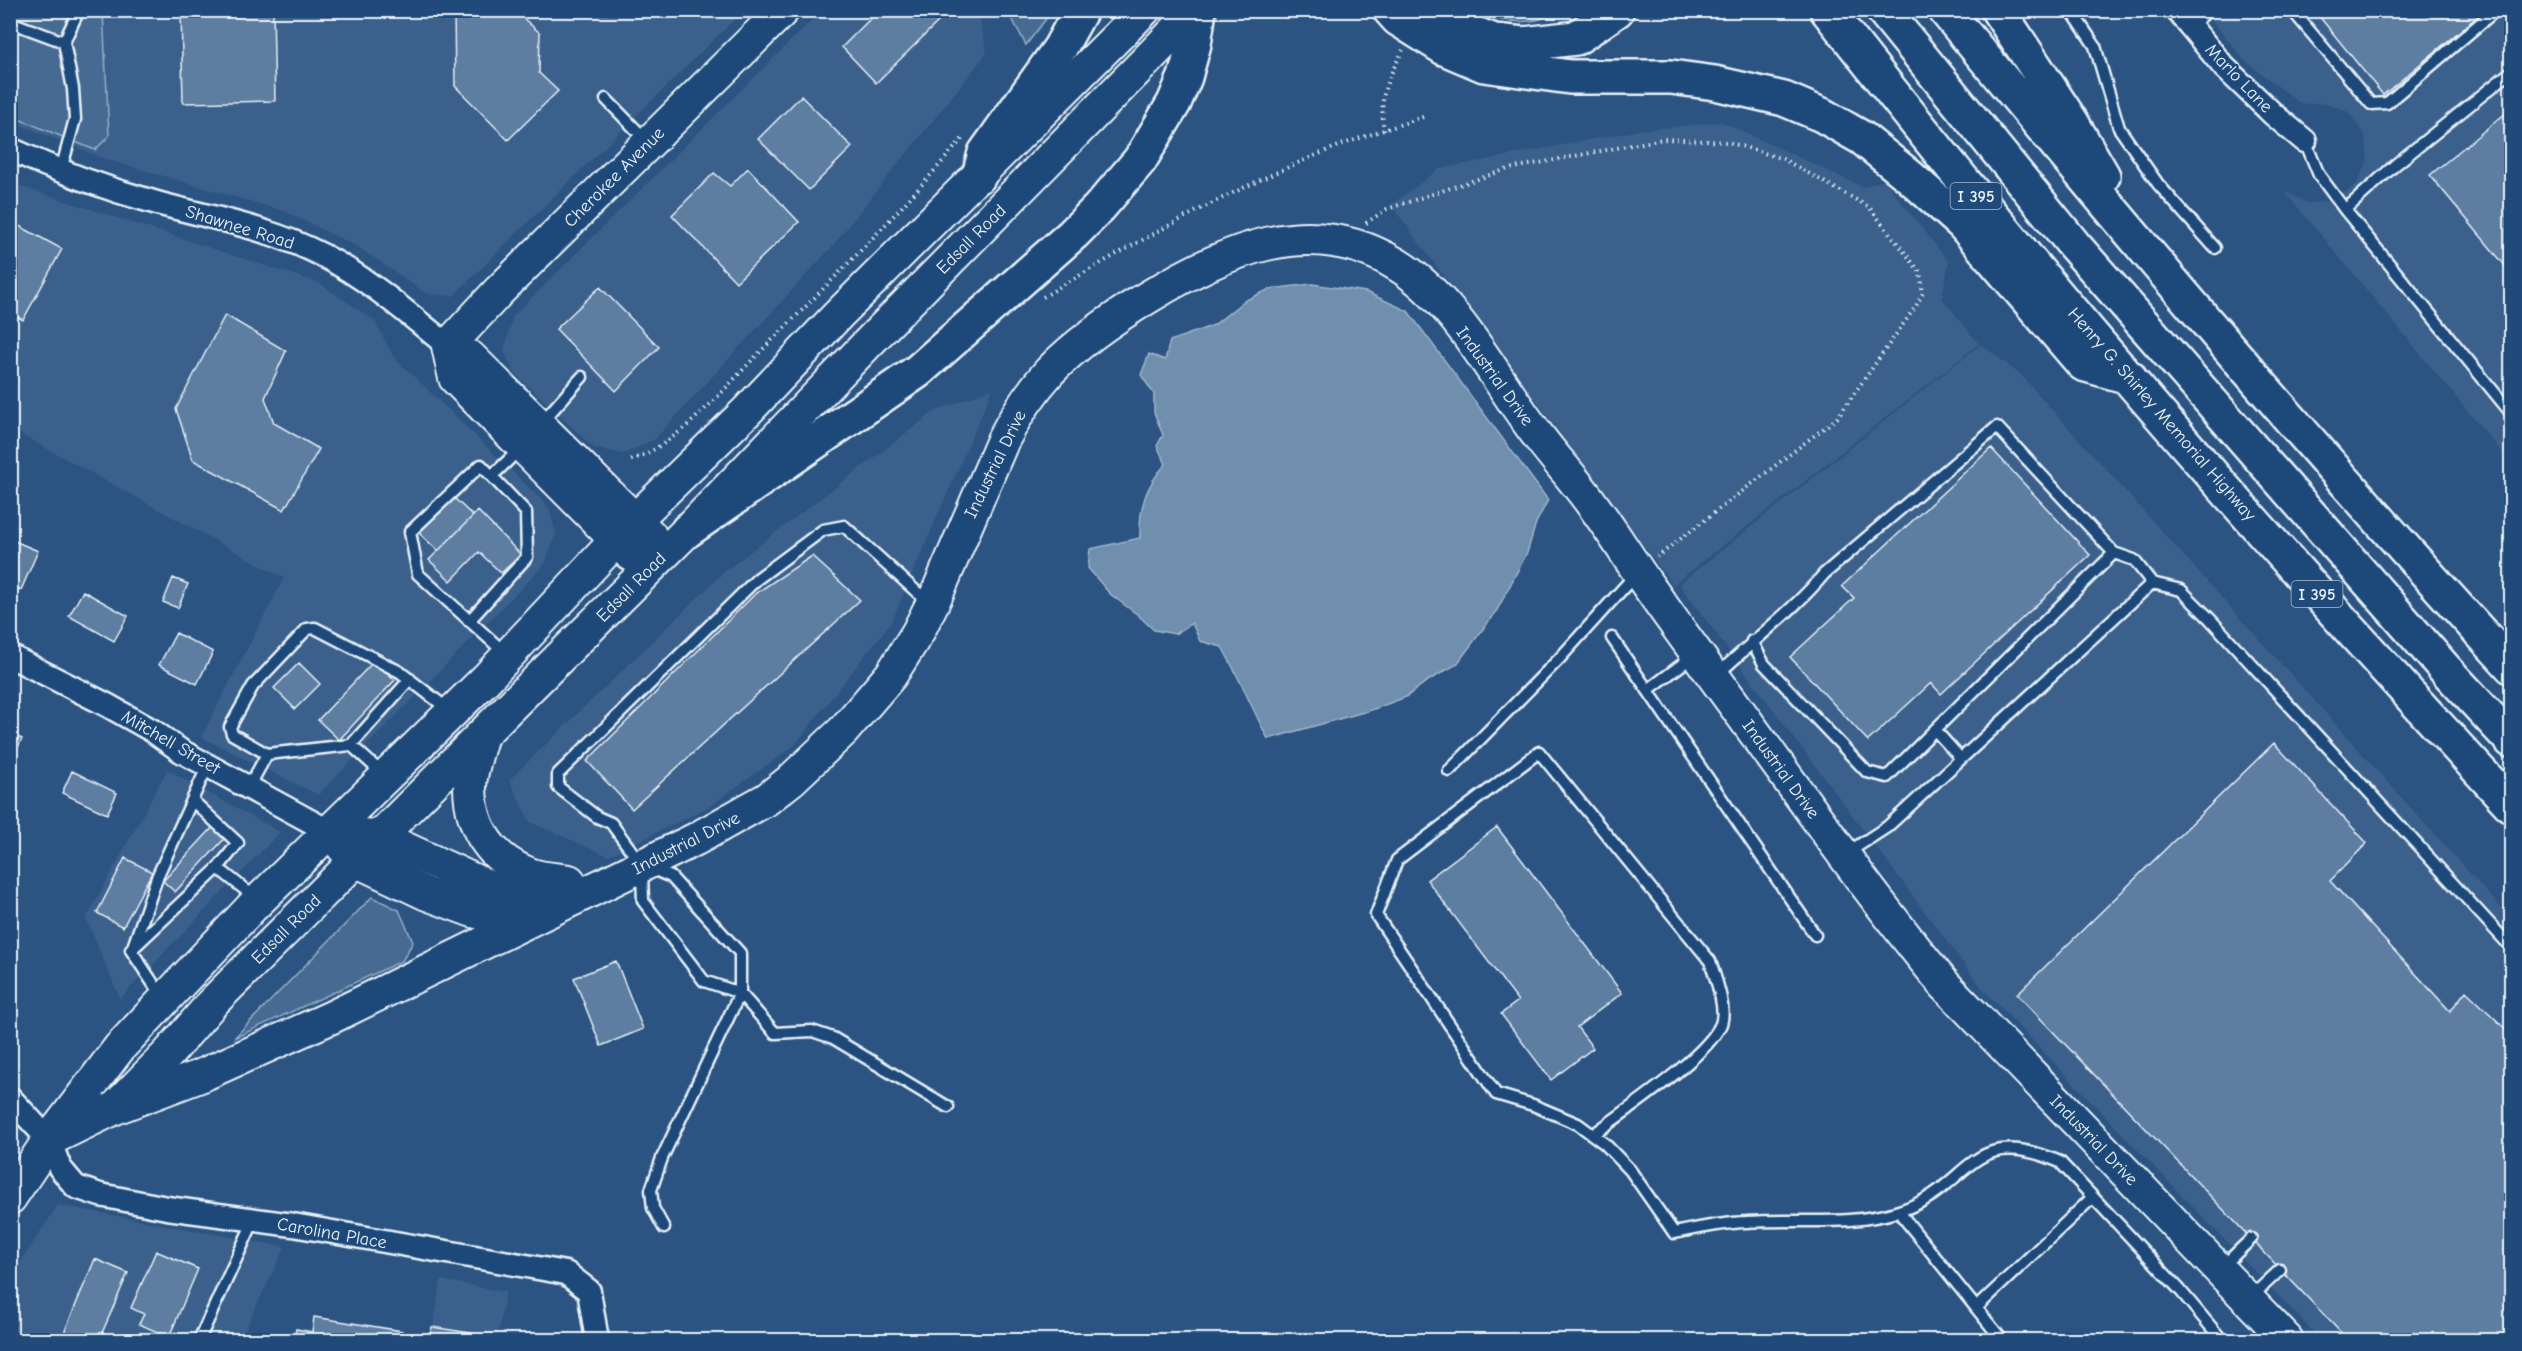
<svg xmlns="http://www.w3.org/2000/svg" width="2522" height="1351" viewBox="0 0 2522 1351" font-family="'Comic Neue',sans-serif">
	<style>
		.built { fill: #3a608b }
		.green { fill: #476b93; stroke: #98aec6; stroke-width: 1.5 }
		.water { fill: #708ead; stroke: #a0b6cb; stroke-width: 1.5 }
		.building { fill: #5d7da1; stroke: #e8f1f8; stroke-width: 1.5 }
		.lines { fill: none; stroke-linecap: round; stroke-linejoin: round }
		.lane-casing { stroke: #e8f1f8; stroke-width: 15 }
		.street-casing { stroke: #e8f1f8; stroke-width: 27 }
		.secondary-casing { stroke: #e8f1f8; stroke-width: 36 }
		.highway-casing { stroke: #e8f1f8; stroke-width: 38 }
		.path { stroke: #e8f1f8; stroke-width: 4; stroke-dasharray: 1.5 4.5; stroke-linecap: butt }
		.lane { stroke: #1f4a7a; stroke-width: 10 }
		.street { stroke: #1f4a7a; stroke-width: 22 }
		.secondary { stroke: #1f4a7a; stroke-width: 32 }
		.highway { stroke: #1f4a7a; stroke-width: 33 }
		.labels { text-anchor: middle; stroke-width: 4.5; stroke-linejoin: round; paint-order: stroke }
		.shield { fill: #1f4a7a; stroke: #acbfd2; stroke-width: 1.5 }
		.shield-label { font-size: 16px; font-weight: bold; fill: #e8f1f8 }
		.street-label { font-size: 18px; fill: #e8f1f8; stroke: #1f4a7a }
	</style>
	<rect width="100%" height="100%" fill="#2b5482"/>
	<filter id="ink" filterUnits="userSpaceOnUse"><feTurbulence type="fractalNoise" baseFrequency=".0167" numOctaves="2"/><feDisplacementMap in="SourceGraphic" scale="12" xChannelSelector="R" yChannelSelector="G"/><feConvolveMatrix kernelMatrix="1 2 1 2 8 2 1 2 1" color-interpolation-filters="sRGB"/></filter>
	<g filter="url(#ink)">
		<path class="built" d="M10,11H743L453,296L427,294L358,247L284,211L105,159L11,121Z
			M821,11H978L987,53L831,248L655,439L624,454L594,448L515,374L504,351L513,316Z
			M2204,11H2511V463L2284,191L2307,203L2333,201L2357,184L2368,160L2365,135L2350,113L2327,103L2301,104L2244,60Z
			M1722,122L1863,187L1884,180L1949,262L1942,298L1979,344L1673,585L1391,205L1439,169L1640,130Z
			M10,183L319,283L375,321L393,356L549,507L556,534L545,564L318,795L201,737L284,578L11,429Z
			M1981,344L2022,376L2511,919V1340H2321L1981,987L1679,584Z
			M993,388L892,621L794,746L707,808L608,856L530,822L509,780L725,571L934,412Z
			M167,770L280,832L120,999L86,919Z
			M58,1205L285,1247L240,1340H11V1276Z
			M441,1280L505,1292L497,1340H431Z"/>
		<path class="green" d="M10,11H103L109,136L95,150L11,116Z
			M1008,11H1052L1026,45Z
			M1479,11H1558C1535,26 1503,24 1479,11Z
			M372,897L399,910L413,942L402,961L234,1038Z"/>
		<path class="water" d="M1312,284L1366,292L1408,311L1548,500L1536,523L1527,553L1497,610L1457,664L1426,682L1406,697L1371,710L1268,739C1252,708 1239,677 1222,647L1200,641L1192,623L1175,634L1154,630L1138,615L1110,594L1088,568L1090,549L1140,538C1139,508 1145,486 1166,464L1157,446L1163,435L1154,412V394L1141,375L1149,354L1165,360L1170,341L1214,325L1244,301L1270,289Z"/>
		<path class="building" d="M181,10H273L275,101L183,103Z
			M454,10H523V18L540,33L539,73L558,91L508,140L455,86Z
			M599,10H646L602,14Z
			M879,10H931L940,20L876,83L842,47Z
			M2314,10H2485L2383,95Z
			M801,96L852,147L809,190L758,139Z
			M2512,108V274L2430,175Z
			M748,168L799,222L736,282L672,215L714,173L730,186Z
			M10,221L62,249L23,320L10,313Z
			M600,287L659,347L616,391L556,329Z
			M225,315L286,351L265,398L274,423L319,449L284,510L193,460L176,409Z
			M1991,448L2090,555L1941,694L1931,683L1868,741L1790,657L1854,598L1842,586Z
			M453,497L473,516L438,551L419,533Z
			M478,511L521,555L501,573L479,552L451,581L429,560Z
			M12,540L38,551L21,590L10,586Z
			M812,556L860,600L632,809L587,761L756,593Z
			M173,578L188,584L178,608L163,602Z
			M83,591L128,616L114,641L69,616Z
			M176,633L213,652L197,684L159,665Z
			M374,661L395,680L339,740L318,720Z
			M299,663L320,684L295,709L274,688Z
			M10,734L22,739L11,762H10Z
			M2274,743L2367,843L2330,881L2450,1011L2466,991L2512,1035V1340H2348L2017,994Z
			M72,771L117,793L107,814L62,793Z
			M216,824L228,835L175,892L163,881Z
			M1497,827L1622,993L1577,1027L1593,1048L1551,1080L1501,1014L1518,1001L1427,880Z
			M125,858L152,872L123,927L97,913Z
			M616,961L643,1029L601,1046L574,978Z
			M156,1251L198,1269L169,1337L139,1324L144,1314L131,1308Z
			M95,1259L128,1273L99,1340H61Z
			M314,1317L402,1331L401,1340H294L296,1329L312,1332Z
			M432,1327L471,1333L469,1340H429Z"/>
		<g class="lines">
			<g class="lane-casing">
				<path id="lane" d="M2071,10L2095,46L2119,128L2158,184L2215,248
					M2292,10L2371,104L2387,103L2496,10
					M10,22L64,42
					M2190,26L2209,10
					M2512,71L2395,165L2345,210L2512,414
					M606,99L646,140
					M2305,141L2319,175L2345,210
					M61,170L75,119L73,89L64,42L79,10
					M541,423L582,377
					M492,476L522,447
					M2114,553L2134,560L2152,583
					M469,621L527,557L526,512L481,465L410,532L418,574L505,653
					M1612,638L1815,935
					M1717,675C1750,643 1795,609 1824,574L1997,427L2114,553L1887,777L1867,772L1764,664L1752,641
					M410,679L351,745L267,754L232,734L230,727L253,686L307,629L315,628L400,672L449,710
					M1648,690L1696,654
					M1935,730L1961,759
					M351,745L384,775
					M1449,771L1560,658L1636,574
					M249,787L267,754
					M1847,853L1887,827L2152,583L2181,590L2210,619L2512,948
					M218,868L258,900
					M642,871L643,901L704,981L740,993L775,1033L812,1031L833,1038L948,1107
					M133,947L158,875L208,765
					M162,997L131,950L218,868L238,843L192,800
					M1593,1135C1624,1111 1707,1057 1721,1024C1727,1008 1715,977 1710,961L1539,752L1397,860L1376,915L1496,1094L1533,1105L1578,1124L1605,1144L1630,1170L1674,1233C1698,1228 1721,1223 1746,1222C1797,1218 1850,1227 1899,1211C1972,1188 1967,1122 2060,1162L2180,1290L2222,1340
					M1899,1212L2002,1340
					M664,1228L653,1208L651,1190L662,1158L740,993V953L671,877L641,864L611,823L597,817L558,787V774L757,579L823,530L844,526L929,603
					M2221,1268L2251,1239
					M2250,1298L2280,1270
					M1976,1308L2093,1197
					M199,1340L254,1220"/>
			</g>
			<g class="street-casing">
				<path id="street" d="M2177,10L2224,67L2274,115L2305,141
					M10,149C57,171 107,189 157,203C212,218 270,228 322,255C369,279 407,313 448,346
					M10,656L107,705L153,731L181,751L330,832
					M10,1098L49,1140L60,1168L76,1187L100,1195L167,1208L293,1225L566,1273L589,1291L597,1340"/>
			</g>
			<g class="secondary-casing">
				<path id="secondary" d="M448,346L499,291L783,10
					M448,346L455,378L630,554
					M448,346L470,357L650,535
					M481,738C477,753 470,772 470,788C471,830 493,861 532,875C544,879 557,879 569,881
					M360,835L378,836L491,888L516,895L574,889
					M342,846L355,860L427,894L470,910L499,918H533
					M115,1108L200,1076L332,1017L696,839L767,799L791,780L843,731L891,675L918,632L936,596L1003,440C1016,415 1031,392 1050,371C1078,342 1115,317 1150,296C1227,250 1310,212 1396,264C1453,298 1490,370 1528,422C1548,451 1572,476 1592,504C1613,532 1631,562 1651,590C1691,647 1733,702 1773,758C1829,835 1884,912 1945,985L2287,1340
					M55,1137L115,1108L168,1054L214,1001L688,530L870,341L1196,10
					M10,1198L49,1140L120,1047L252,907L486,679L635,520L747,411L838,315L1144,10"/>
			</g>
			<g class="highway-casing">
				<path id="highway" d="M1390,10L1398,19L1444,48L1484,65L1570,77H1671L1715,83L1784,99L1822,115L1862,138L1909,176L1963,224L2083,364L2129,377
					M1439,10L1466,30L1494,41L1524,44L1576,38L1617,10
					M1827,10C1884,82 1940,154 1999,224C2163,424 2336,616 2512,806
					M1883,10L2074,245L2446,670L2512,741
					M1945,10C2129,233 2316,454 2512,667
					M1998,10L2071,121L2103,176
					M979,176L985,153L1060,48L1081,10
					M688,530L918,371L1073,234L1098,209L1140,160L1174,103L1185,77L1194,44L1199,10"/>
			</g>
			<path class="path" d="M1384,131C1379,93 1386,83 1403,50
				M1366,223L1387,209L1508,169L1663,139L1728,142L1783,159L1869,207L1920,272L1923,293L1916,306L1837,418L1657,557
				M1043,297C1137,241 1234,188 1336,147C1364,136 1394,127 1423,117
				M631,460C681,443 725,387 762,350C831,282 899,213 962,139"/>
			<use href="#lane" class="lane"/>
			<use href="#street" class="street"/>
			<use href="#secondary" class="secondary"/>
			<use href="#highway" class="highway"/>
		</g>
	</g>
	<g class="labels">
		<g class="shield">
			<rect x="1950.5" y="183" width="51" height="26" rx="4.5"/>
			<rect x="2291.5" y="581" width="51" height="26" rx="4.5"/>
		</g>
		<g class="shield-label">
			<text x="1976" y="202">I 395</text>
			<text x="2317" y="600">I 395</text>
		</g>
		<g class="street-label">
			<text transform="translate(2239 78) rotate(46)" y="6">Marlo Lane</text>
			<text transform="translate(614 177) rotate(-45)" y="6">Cherokee Avenue</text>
			<text transform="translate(240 227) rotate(17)" y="6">Shawnee Road</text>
			<text transform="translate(971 239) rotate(-45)" y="6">Edsall Road</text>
			<text transform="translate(1495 376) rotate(54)" y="6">Industrial Drive</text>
			<text transform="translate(2162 414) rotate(49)" y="6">Henry G. Shirley Memorial Highway</text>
			<text transform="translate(995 464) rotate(-64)" y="6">Industrial Drive</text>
			<text transform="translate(631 587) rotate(-45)" y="6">Edsall Road</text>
			<text transform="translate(171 742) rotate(30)" y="6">Mitchell Street</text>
			<text transform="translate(1781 769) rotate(54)" y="6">Industrial Drive</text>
			<text transform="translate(686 843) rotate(-27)" y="6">Industrial Drive</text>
			<text transform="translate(286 929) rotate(-45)" y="6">Edsall Road</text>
			<text transform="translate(2094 1140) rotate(46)" y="6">Industrial Drive</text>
			<text transform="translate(332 1233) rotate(10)" y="6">Carolina Place</text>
		</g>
	</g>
	<rect width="2522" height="1351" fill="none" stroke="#1f4a7a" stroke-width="36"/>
	<rect x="18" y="18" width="2486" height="1315" fill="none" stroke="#e8f1f8" stroke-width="2" filter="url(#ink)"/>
</svg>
